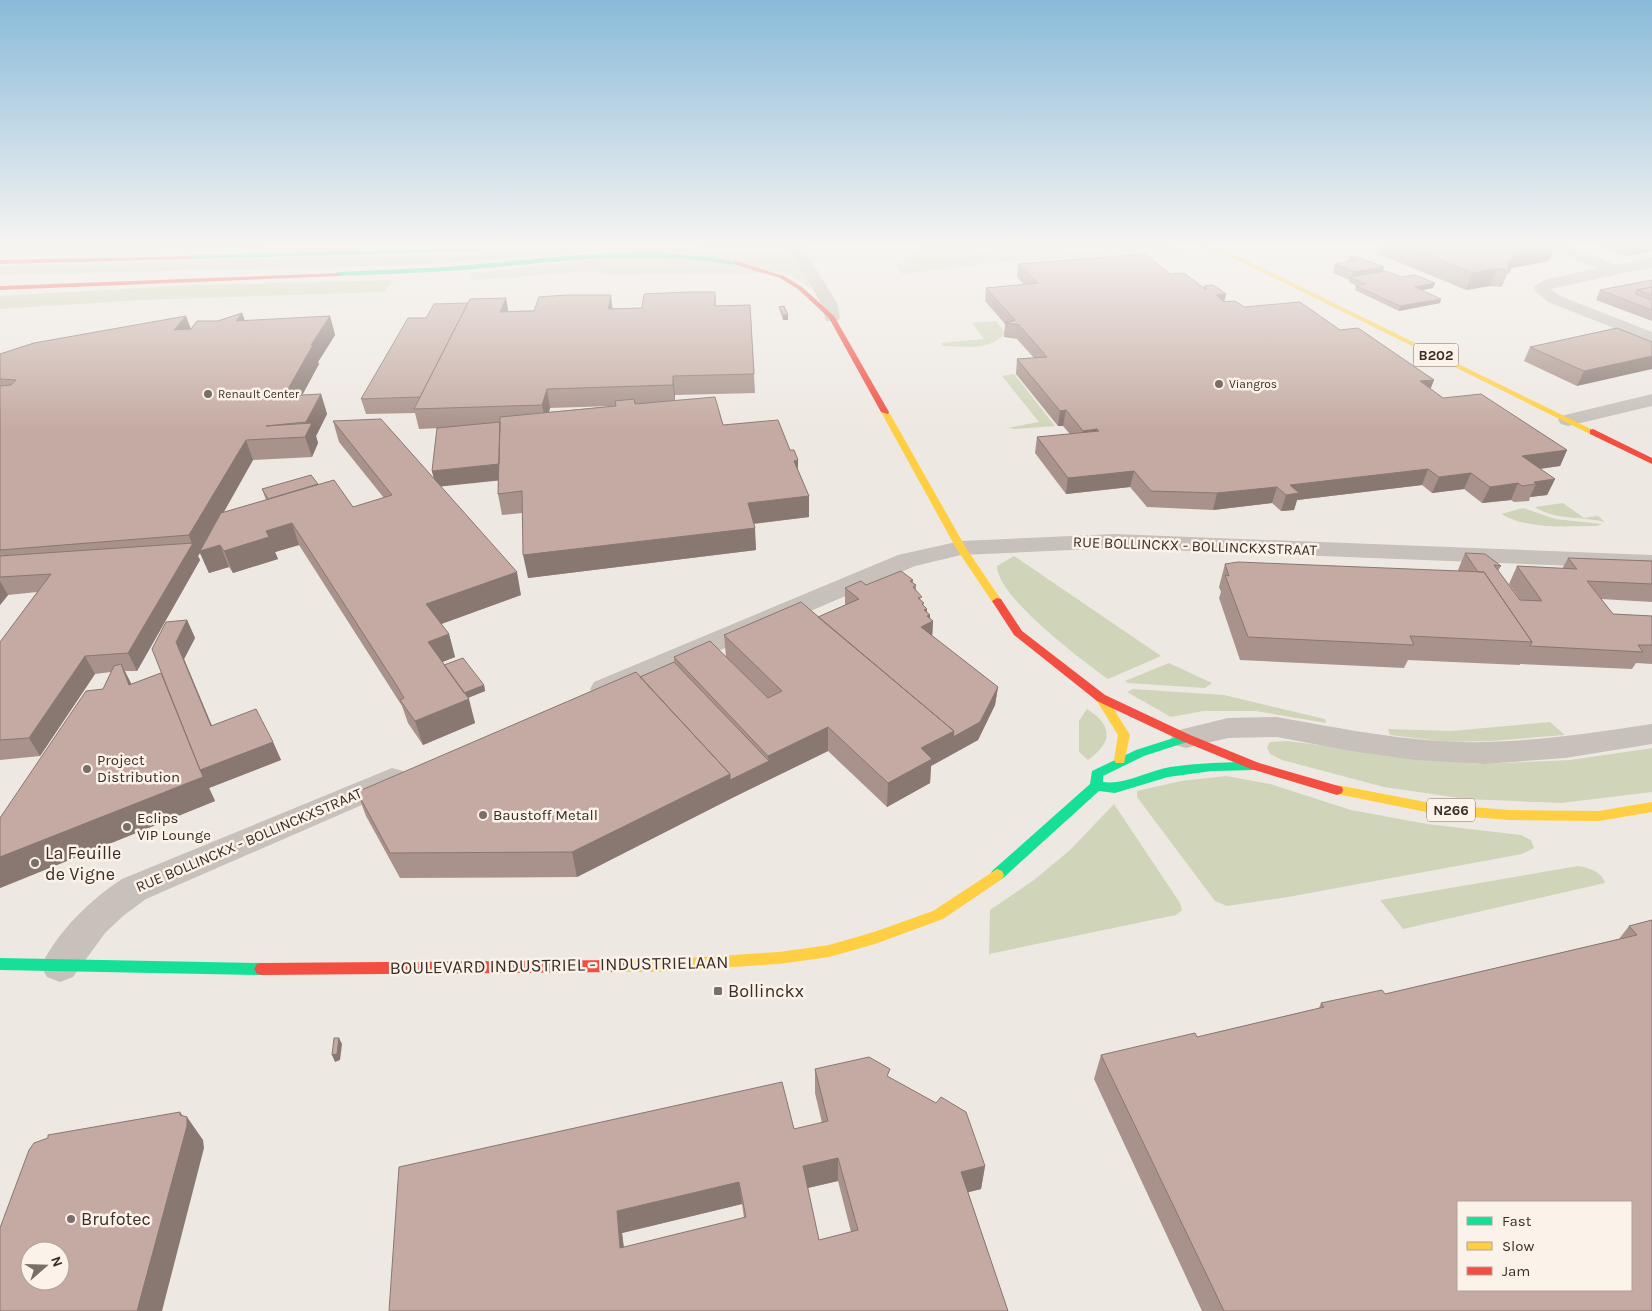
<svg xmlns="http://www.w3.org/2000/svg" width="1652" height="1311" viewBox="0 0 1652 1311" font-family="Karla,sans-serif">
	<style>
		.green { fill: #d0d5ba }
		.water { fill: #9bc4c2 }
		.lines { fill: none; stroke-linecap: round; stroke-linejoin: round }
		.stream { fill: #9bc4c2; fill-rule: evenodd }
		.street { fill: #c8c0ba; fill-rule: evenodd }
		.fast { fill: #16e098; fill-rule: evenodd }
		.slow { fill: #ffcf43; fill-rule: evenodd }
		.jam { fill: #f24e42; fill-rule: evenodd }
		.wall { fill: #a9928b; fill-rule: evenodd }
		.shaded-wall { fill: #897771 }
		.building { fill: #c4aaa2; stroke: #897771; fill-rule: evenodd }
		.poi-dot { fill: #796e69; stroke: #fbf2e9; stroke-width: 2 }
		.labels { text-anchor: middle; stroke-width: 5; stroke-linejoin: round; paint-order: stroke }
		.far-poi-label { font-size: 12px; fill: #3a2d28; stroke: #fbf2e9; text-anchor: start }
		.shield { fill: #fbf2e9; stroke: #746862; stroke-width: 1 }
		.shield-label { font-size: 14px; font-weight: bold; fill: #3a2d28 }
		.street-label { font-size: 15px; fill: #3a2d28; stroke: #fbf2e9 }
		.poi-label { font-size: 15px; fill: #3a2d28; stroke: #fbf2e9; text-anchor: start }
		.near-poi-label { font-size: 18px; fill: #3a2d28; stroke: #fbf2e9; text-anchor: start }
		.near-street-label { font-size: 18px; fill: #3a2d28; stroke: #fbf2e9 }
	</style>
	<rect width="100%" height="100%" fill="#eee8e2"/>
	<path class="green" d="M0,246H249L279,248L0,255Z
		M713,246H789L811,289C789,273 782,271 755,273L612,275L592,271L474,280L469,273L611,258L669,249Z
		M1119,246H1167L1190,252L1008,261L902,274L896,265L916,254L919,250L975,249L1011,251Z
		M608,251L413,265L0,275V266Z
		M394,280L384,292L141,300L0,309V296L194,285Z
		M996,321L1006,333C987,352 967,346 943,346L941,343L984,339L972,323Z
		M1014,374L1055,426L1016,429L1007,428L1039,422L1002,376Z
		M1563,503L1584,518L1598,516L1605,522C1583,516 1556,521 1535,507Z
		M1523,508L1555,519L1602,524L1597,526C1567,526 1528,530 1501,514Z
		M1014,556L1161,656L1108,679C1082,660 997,597 997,566Z
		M1169,663L1212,683L1205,688L1128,683L1125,681Z
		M1133,689L1224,695L1325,719L1326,723L1256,711H1203L1171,717L1127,692Z
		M1087,709C1114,726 1112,743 1088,760L1079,752V721Z
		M1550,722L1565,735L1491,741L1448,742L1390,735L1388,729L1451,731Z
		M1287,741L1477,764L1570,760L1652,748V792L1561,803L1466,799L1384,787L1282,760L1270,754L1267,747L1270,742Z
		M1226,776L1270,784L1351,810L1427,824L1521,835L1531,840L1534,848L1522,854L1288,897L1227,906L1215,901L1137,797V791L1181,781Z
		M1114,804L1180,903L1182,910L1176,915L989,954L990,910L1034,880L1070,850Z
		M1578,866C1588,868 1602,871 1605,883L1403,929L1380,900Z"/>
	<path class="water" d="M917,246H1119L1011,251L975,249L919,250Z"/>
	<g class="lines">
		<path class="stream" d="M1004,246H1013L972,259L968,258Z"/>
		<path class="street" d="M787,246H802L837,303L840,317L838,321H826L821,303Z
			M1546,246H1568L1616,265L1652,257V267L1550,289L1560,296L1652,332V343L1548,302L1534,290L1535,286L1544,280L1598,268L1548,249Z
			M1652,394V406L1568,426L1561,424L1558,420L1561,416Z
			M1115,534L1652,555V569L1115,548L961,555L915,566L614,696L604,698L594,696L590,689L594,682L898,555L961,541Z
			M1277,717C1344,729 1417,744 1485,742C1541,741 1597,732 1652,724V744L1565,758L1484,764L1416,760L1351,751L1277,737L1228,738L1186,748L1175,745L1171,738L1175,731L1228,718Z
			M392,768L403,771L408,779L403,787L146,899L123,916L105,933L73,977L60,982L47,977L41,966C59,930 89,901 122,879Z"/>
		<path class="fast" d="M476,248L479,250L478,251L192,259L189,257L192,255Z
			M641,252L704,256L739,263L736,265C640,249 558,262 463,270C422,273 380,274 338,276L335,274L338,272L446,267L577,255Z
			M1186,734L1190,735L1192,738L1190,741L1144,756L1103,776V782C1126,785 1147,771 1170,767C1198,763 1227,762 1255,762L1259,763L1261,766L1259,769L1255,770L1212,771L1168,777L1115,793L1099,791L1002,879L997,881L992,879L990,875L992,871L1090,784L1092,771L1136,750Z
			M0,958L262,963L267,964L270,969L267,974L262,975L0,970Z"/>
		<path class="slow" d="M1198,246H1208L1248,261L1597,432L1596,434H1590L1244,263Z
			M882,410L889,412L966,548L1002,601L1001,603H993L956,548L881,412Z
			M1101,694L1105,695L1130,735L1124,763H1116L1114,760L1118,735L1095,698Z
			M1337,785L1436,804L1509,810L1599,811L1652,802V812L1599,821L1509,820L1436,814L1332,793L1331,790L1332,787Z
			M997,869L1002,871L1004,875L1002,879L943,919L875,944L829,957L779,964L655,972H618L613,971L610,966L613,961L618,960H655L779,952L829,945L874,932L933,911Z"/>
		<path class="jam" d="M194,256V258L192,259L0,264V260Z
			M736,261L784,276L802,287L834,316L889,412L888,414L881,412L829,318L798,289L780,278L734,264V262Z
			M340,273L341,274L338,276L0,290V286Z
			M1593,429L1652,458V464L1590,434V430Z
			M997,598L1001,599L1022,631L1105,695L1190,735L1259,763L1342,787L1343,790L1342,793L1337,795L1251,769L1182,741L1097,701L1014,635L992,601Z
			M618,960L623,961L626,966L623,971L618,972L262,975L257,974L254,969L257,964L262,963Z"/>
	</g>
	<path class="wall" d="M1381,246H1555L1549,261L1511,268L1510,272L1507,274L1502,287L1490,286L1466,290L1379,254Z
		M1598,246H1652V251L1626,256Z
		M1349,257L1384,267L1383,271L1433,288L1422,290L1440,303L1399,311L1355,290L1356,286H1357L1349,282V280L1333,273L1335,264L1347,262Z
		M1018,264L1170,274L1204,288V286L1226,294L1224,302L1244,307L1340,330L1434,380L1430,389L1443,398L1567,450L1560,466L1540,469L1555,479L1547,495L1530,497L1529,501L1514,502L1511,500L1482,503L1464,489L1432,493L1422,485L1297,500L1294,510L1281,511L1272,503L1213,510L1147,507L1130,487L1066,494L1035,453L1037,437L1070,434L1063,426H1058L1016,374L1017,359L1034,358L1017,339L1004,337L1005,324L985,301L986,288L1024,285L1017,277Z
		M1652,280V321L1596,300L1600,290Z
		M715,292L716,306L750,305L755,393L675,395V400L723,425L798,470L809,496V517L754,524L756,550L528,578L522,513L502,515L498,494V480L440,486L521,595L441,624L449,634L455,657L442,662L444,665L484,685L485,691L468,698L475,723L423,745L408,723L402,706L299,545L275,552L278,559L233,573L229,567L209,573L200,553L198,556L200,560L137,671H125L131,684L161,673L187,620L195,638L184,659L212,726L273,742L281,760L209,788L215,801L0,888V818L103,689L111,672L95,674L40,756L0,760V643L37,592L8,595L0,605V354L191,329L242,313L245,321L330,316L335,335L318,362L319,364L302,395L321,394L327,414L316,436L318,443L312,457L253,460L224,512L266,500L262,489L318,484L353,507L384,498L339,442L333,421L434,479L432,471L440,428L419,429L415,413L366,414L361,399L426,318L468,303L506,298L508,311L642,308ZM612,406L549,412L550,408Z
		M779,307L788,315V320H783L780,311Z
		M1652,342L1577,386L1524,361L1530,347Z
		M1465,553L1501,566L1498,571L1521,600L1509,584L1517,566L1562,569L1568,558L1652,561V602L1601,599L1613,614L1652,616V664L1636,663L1632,669L1520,664V665L1408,660L1404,668L1240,660L1219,598L1221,592L1219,587L1225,564L1458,571V570Z
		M913,580V583L916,585V590L924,606L927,609V612L930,615V619L933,621L932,636L998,687L995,705L978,740L931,766L930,783L887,807L828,751L732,798L577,877L400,878L366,816L357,792L640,677L674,662V657H726L724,635L818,617L845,605V588Z
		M1652,920V1311H1202L1094,1079L1101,1055L1197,1037L1319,1008L1321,1003L1385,994L1619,939L1629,926Z
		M815,1069L889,1077L985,1166L981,1189L968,1192L1008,1311H389L822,1123L815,1093ZM838,1181L851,1232L819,1240L808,1188ZM742,1204L744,1218L624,1247L622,1233Z"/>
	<path class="shaded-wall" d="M1547,246H1555L1549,261L1511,268L1510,272L1507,274L1509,270H1503L1510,253Z
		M1630,246H1652V251L1626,256Z
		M1384,267L1381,276L1352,278L1354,272Z
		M1496,269L1490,286L1466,290L1472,273Z
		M1435,283L1433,288L1414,292L1415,287Z
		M1226,294L1223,308L1216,295Z
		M611,295L613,313L608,309Z
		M506,298L509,316L500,312Z
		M1441,299L1440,303L1399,311L1400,306Z
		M242,313L249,331L236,321Z
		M783,315H788V320H783Z
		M186,316L193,334L174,330Z
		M330,316L335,335L318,362L319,364L291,416L284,396L311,345Z
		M1652,356V369L1577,386L1584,371Z
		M673,376L675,395V404L673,385Z
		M1434,380L1428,395L1420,381Z
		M547,389L550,408L546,425L542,405Z
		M321,394L327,414L316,436L318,443L312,457L305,437L308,430L306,422Z
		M1066,410L1063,426H1058L1060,411Z
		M1097,429L1094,445L1080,446L1083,431Z
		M246,440L253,460L202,550L220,545L229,567L209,573L200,553L198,556L200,560L137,671L128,653L192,544L189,535Z
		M1567,450L1560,466L1514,472L1522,456Z
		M798,460V481L794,461Z
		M500,464L503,480L436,487L432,471Z
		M1428,469L1422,485L1297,500L1294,510L1281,511L1286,495L1290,485Z
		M1134,471L1130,487L1066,494L1068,478Z
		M1471,473L1464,489L1432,493L1439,477Z
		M1555,479L1547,495L1530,497L1536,484L1534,482Z
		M1518,483L1511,500L1482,503L1490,487Z
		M1277,487L1272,503L1213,510L1217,493Z
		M809,496V517L749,524L748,503Z
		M292,523L299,545L275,552L278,559L233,573L224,551L266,531Z
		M755,528L756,550L528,578L523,555Z
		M517,572L521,595L433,627L426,604Z
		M0,581L8,595L0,605Z
		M927,609L926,624L927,616L930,615V623L933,621L932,639L921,627L924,610Z
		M187,620L195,638L184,659L220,745L211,726L176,642Z
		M449,634L455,657L435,665L428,642Z
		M85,656L95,674L40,756L29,738Z
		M121,664L133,687L129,685Z
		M161,673L202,769L273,742L281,760L209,788L215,801L0,888V857Z
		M484,685L485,691L460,701L458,695Z
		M998,687L995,705L978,740L931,766L930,783L887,807L888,783L921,748Z
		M469,699L475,723L423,745L415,721Z
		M828,727V751L732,798L577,877L572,852L730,774L769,761L768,756Z
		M339,1038L342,1044L340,1060L335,1062L332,1055Z
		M180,1112L187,1122V1117L203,1140L204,1148L162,1311H137Z
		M838,1158V1181L803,1189V1166Z
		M985,1166L981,1189L958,1195L961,1172Z
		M739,1182L742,1204L622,1233L626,1269L620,1248L617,1211Z"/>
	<path class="building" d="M1407,246H1547L1510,253L1516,256L1508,262L1509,270L1496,269L1472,273Z
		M1145,254L1170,274L1184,273L1205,289H1207L1204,286L1213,285L1218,288L1226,294L1216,295L1224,302L1235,301L1244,307L1300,302L1340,330L1358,328L1434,380L1420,381L1443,398L1481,394L1567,450L1522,456L1555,479L1534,482L1536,484L1522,486L1518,483L1490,487L1471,473L1439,477L1428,469L1290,485L1299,493L1286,495L1277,487L1217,493L1151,491L1134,471L1068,478L1037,437L1099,431L1097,429L1083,431L1066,410L1060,411L1017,359L1047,357L1019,325L1005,323L1015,320L986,288L1038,283L1018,264Z
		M1354,256L1384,267L1354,272L1335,264L1357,260L1349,257Z
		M1386,271L1401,277L1415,275L1435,283L1415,287L1441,299L1400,306L1356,286L1365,284L1350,277Z
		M1652,280V287L1637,290L1635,294L1652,300V310L1600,290Z
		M1652,287V295L1637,290Z
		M688,292H715V306L750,305L754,374L673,376V385L547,389L542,405L414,409L470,299L506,298L500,312L534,311L539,297L566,295H611L608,309L642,308L644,294Z
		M468,303L420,397L361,399L408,318H426L434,304Z
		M784,306L788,315H783L779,307Z
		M242,313L236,321L330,316L311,345H313L284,396L321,394L306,422L266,426L312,423L305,437L246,440L189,535L0,550V386L11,385L16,380L0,379V354L34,343L186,316L174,330L191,329L197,321H218Z
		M1617,328L1652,342V356L1584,371L1530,347Z
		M715,397L723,425L778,420L790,450H794L798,460L794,461L809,496L748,503L755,528L523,555L522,491L498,494L500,417L616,406L615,401L634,399L635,404Z
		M381,419L517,572L426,604L449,634L428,642L469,699L415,721L400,700L404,698L397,686L292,523L266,531L269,537L224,551L220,545L200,551L221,513L334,480L353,507L392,495L333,421Z
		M500,422L499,464L432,471L437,428Z
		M311,475L318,484L268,499L262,489Z
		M193,543L128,653L85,656L29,738L0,740V642L51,574L0,577V556Z
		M1465,553L1485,554L1501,566L1494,565L1520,600L1542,601L1517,566L1577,569L1568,558L1652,561V584L1587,581L1613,614L1652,616V645H1638L1643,652L1530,646L1532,642L1484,572H1478Z
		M1238,562L1484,572L1532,642L1410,636L1414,645L1248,637L1225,575L1229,576L1225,564Z
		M901,571L913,580L910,581L916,585L913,587L922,597L918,598L924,603L922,604L927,609L924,610L930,615L927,616L933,621L921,627L998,687L980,722L953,737L954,731L818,617L859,599L845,588L861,581L866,585Z
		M801,602L954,731L921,748L932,759L888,783L828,727L768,756L674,657L710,641L768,698L782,691L724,635Z
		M187,620L176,642L211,726L256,709L273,742L200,770L152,649L166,622Z
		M463,658L484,685L464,693L444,665Z
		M674,662L769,761L730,780V774L640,677Z
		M121,664L129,685L161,673L203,777L0,857V818L86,691L103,689L114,666Z
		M636,672L730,774L572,852L390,853L357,792Z
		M1652,920V1311H1224L1101,1055L1195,1033L1197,1037L1324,1007L1321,1003L1382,990L1385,994L1637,935L1629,926ZM1458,1202H1631V1290H1458Z
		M334,1038H339L337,1054L332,1055Z
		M869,1057L890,1069L887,1076L936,1103L941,1097L966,1112L985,1166L961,1172L1008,1311H389L399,1167L782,1082L794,1129L828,1121L815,1069ZM838,1158L858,1230L819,1240L803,1166ZM739,1182L746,1217L620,1248L617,1211Z
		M180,1112V1115L187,1117V1126L137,1311H0V1228L29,1150L34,1143L48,1138V1135ZM30,1251H60V1281H30Z"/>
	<linearGradient id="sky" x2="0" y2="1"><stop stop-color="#89bad9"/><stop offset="0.57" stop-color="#f7f5f2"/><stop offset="1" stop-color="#f7f5f2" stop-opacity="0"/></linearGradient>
	<rect width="1652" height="430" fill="url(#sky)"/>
	<g class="poi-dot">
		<circle cx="1219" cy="384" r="5"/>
		<circle cx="208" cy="394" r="5"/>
		<circle cx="87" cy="769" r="5"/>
		<circle cx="483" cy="815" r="5"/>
		<circle cx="127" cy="827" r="5"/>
		<circle cx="35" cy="863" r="5"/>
		<rect x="713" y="986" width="10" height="10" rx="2.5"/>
		<circle cx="71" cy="1219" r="5"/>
	</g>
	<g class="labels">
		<g class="far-poi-label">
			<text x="1229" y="388">Viangros</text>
			<text x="218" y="398">Renault Center</text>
		</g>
		<g class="shield">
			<rect x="1413.5" y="343.5" width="45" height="23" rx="4"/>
			<rect x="1427" y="798.5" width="48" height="23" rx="4"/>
		</g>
		<g class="shield-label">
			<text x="1436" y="360">B202</text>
			<text x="1451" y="815">N266</text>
		</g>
		<g class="street-label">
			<text transform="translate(1195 546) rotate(2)" y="5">RUE BOLLINCKX - BOLLINCKXSTRAAT</text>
			<text transform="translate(249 840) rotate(-23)" y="5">RUE BOLLINCKX - BOLLINCKXSTRAAT</text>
		</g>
		<g class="poi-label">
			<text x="97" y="765">Project<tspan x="97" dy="17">Distribution</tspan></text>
			<text x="493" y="820">Baustoff Metall</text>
			<text x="137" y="823">Eclips<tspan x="137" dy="17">VIP Lounge</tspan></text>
		</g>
		<g class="near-poi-label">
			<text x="45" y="859">La Feuille<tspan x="45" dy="21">de Vigne</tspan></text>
			<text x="728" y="997">Bollinckx</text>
			<text x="81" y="1225">Brufotec</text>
		</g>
		<g class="near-street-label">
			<text transform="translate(559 965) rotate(-1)" y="6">BOULEVARD INDUSTRIEL - INDUSTRIELAAN</text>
		</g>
	</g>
	<rect x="1457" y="1201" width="175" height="90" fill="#fbf2e9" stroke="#aea39c"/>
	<rect x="1467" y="1217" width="25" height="8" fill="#16e098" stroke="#aea39c"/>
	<text x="1502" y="1226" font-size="15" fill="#3a2d28">Fast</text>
	<rect x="1467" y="1242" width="25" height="8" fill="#ffcf43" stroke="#aea39c"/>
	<text x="1502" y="1251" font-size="15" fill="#3a2d28">Slow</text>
	<rect x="1467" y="1267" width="25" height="8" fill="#f24e42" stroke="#aea39c"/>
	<text x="1502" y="1276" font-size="15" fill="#3a2d28">Jam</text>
	<g transform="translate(45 1266) rotate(70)"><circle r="24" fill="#fbf2e9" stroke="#aea39c"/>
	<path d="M0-4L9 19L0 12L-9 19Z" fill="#796e69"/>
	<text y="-8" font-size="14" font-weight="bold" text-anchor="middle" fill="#3a2d28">N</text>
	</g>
</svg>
